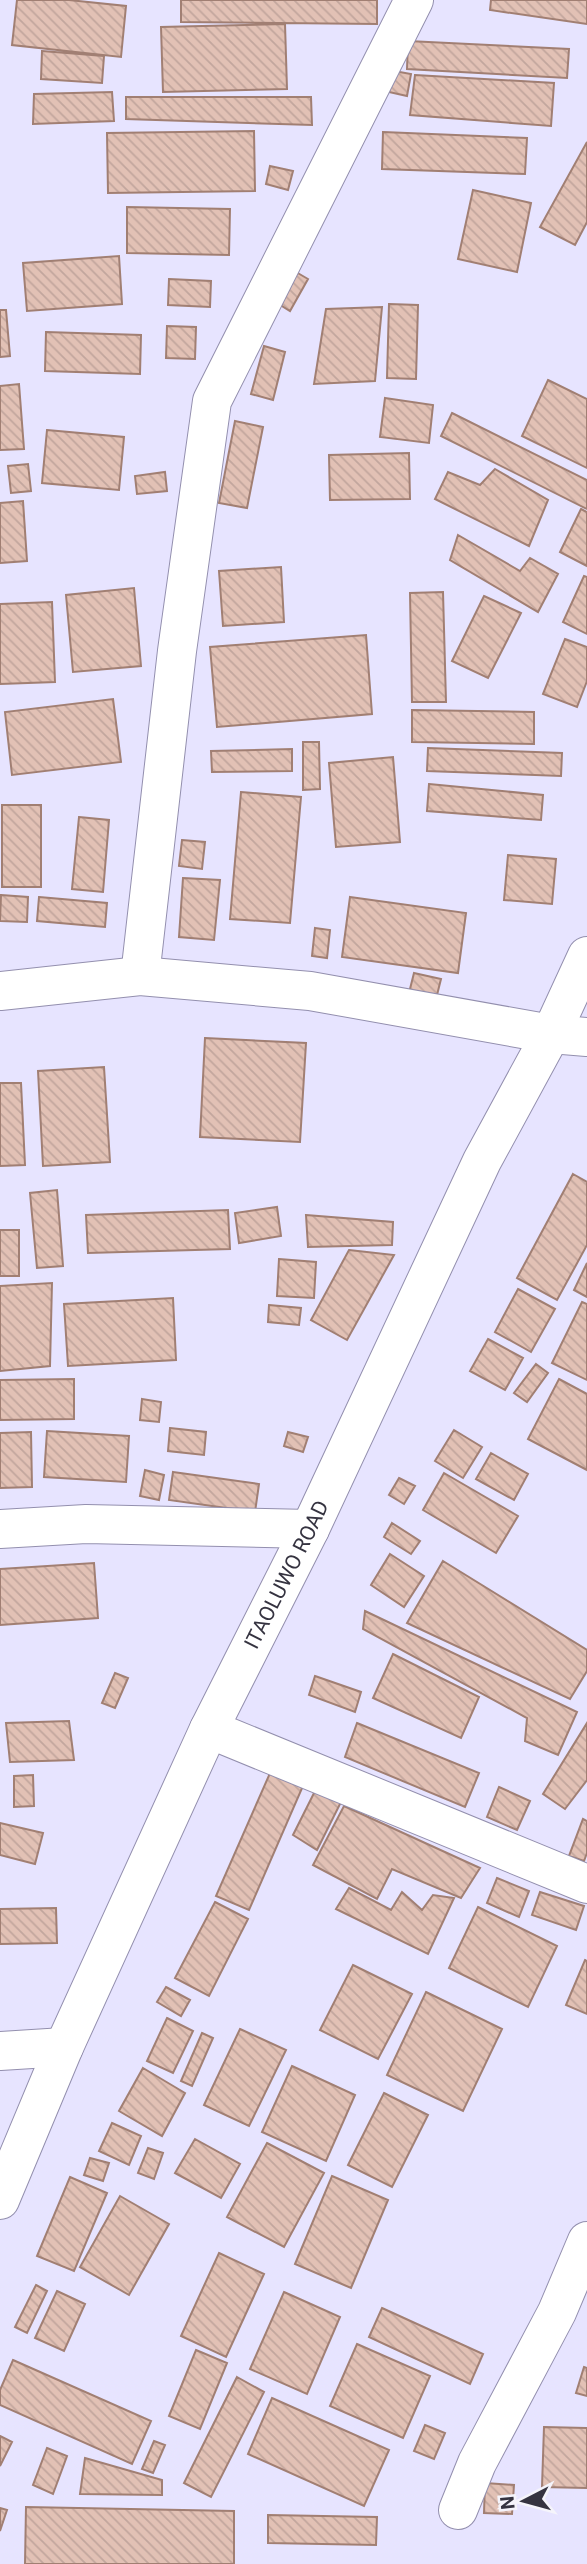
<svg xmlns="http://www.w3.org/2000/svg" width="587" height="2564" viewBox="0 0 587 2564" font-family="Roboto,sans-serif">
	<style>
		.building { fill: url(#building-back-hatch); stroke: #a17f73; stroke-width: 2 }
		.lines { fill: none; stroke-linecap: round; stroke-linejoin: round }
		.minor-casing { stroke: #938fae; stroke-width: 40 }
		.minor { stroke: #fff; stroke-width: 38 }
		.labels { text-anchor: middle; stroke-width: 5; stroke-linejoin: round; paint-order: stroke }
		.street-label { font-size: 21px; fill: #353340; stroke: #f5f4fb }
	</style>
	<defs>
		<pattern id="building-back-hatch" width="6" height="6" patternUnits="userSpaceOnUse" patternTransform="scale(1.75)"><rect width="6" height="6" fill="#e2c1b5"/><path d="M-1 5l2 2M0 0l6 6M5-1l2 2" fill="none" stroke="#c2a69d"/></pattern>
	</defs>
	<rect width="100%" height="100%" fill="#e7e4ff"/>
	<path class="building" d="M17,0H69L126,6L121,57L12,45Z
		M181,0H377V24L181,22Z
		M491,0H587V24L490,10Z
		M285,24L287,89L163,92L161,27Z
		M408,41L569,49L567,78L407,69Z
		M42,51L104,56L102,83L41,79Z
		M394,71L411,74L407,96L389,92Z
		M415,75L554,83L551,126L410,115Z
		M112,92L114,121L33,124L34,94Z
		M126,97H311L312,125L126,119Z
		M254,131L255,191L108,193L107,133Z
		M383,132L527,138L525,174L382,169Z
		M587,142V222L575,245L540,227Z
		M270,166L293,171L288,190L266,184Z
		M473,190L531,203L517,272L458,259Z
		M127,207L230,209L229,255L127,253Z
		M119,256L122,304L27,311L23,263Z
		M296,272L308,279L290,311L277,303Z
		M169,279L211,281L210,307L168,305Z
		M389,304L418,305L416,379L387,378Z
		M382,307L375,381L314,384L326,309Z
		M0,310H6L10,356L0,357Z
		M167,326L196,327L195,359L166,358Z
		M46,332L141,335L140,374L45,371Z
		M264,346L285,352L273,400L251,394Z
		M548,380L587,399V468L522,436Z
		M19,384L24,449L0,450V386Z
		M385,398L433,405L429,443L380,437Z
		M452,413L587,480V509L441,436Z
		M235,421L263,427L247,508L219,503Z
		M47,430L124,437L119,490L42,483Z
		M409,453L410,499L330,500L329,455Z
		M28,464L31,491L11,493L8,466Z
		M495,469L548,500L529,546L435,499L448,472L480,485Z
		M165,472L167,491L137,494L135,476Z
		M23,501L27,561L0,563V503Z
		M581,509L587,512V566L560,552Z
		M458,535L520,571L530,558L558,574L538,612L450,560Z
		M281,567L284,622L223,626L219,571Z
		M584,576L587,577V634L563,622Z
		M134,588L141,666L73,672L66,595Z
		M443,592L446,702H412L410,593Z
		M484,596L521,613L488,678L452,661Z
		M52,602L55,682L0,684V604Z
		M366,635L372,714L217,727L210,647Z
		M565,639L587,647V681L577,707L543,694Z
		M113,699L121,762L12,775L5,712Z
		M412,710L534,712V744L412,742Z
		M303,742H319L320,789L303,790Z
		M428,748L562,753L561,776L427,771Z
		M292,749V771L212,772L211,751Z
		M393,757L400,842L336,847L329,763Z
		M429,784L543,795L541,820L427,811Z
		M241,792L301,797L290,923L230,919Z
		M2,805H41V887H2Z
		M79,817L109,820L103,892L72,889Z
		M182,840L205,842L202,869L179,866Z
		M508,855L556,859L552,904L504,900Z
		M183,878L220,880L214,940L179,937Z
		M1,895L28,897L27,922L0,921Z
		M39,897L107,903L105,927L37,921Z
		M350,897L466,913L458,973L342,957Z
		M315,928L330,930L327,958L312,956Z
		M414,973L441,979L435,1003L408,997Z
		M205,1038L306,1043L300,1142L200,1137Z
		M104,1067L110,1162L43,1166L38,1071Z
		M0,1083H21L25,1165L0,1166Z
		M573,1174L587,1182V1245L557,1300L517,1278Z
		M57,1190L63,1266L37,1268L30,1193Z
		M277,1207L281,1236L239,1243L235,1213Z
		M228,1210L230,1249L88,1253L86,1215Z
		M306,1215L393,1222L392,1245L308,1247Z
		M0,1230H19V1276H0Z
		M349,1250L394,1255L347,1340L311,1320Z
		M279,1259L316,1262L314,1298L277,1296Z
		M587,1263V1297L574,1290Z
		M52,1283L50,1366L0,1371V1286Z
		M518,1289L555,1309L531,1352L495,1332Z
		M173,1298L176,1360L68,1366L64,1304Z
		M582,1302L587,1304V1380L552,1363Z
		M269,1305L301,1308L299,1325L268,1322Z
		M488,1339L523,1358L505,1390L470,1371Z
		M536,1364L548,1373L527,1402L514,1393Z
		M74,1379V1419L0,1420V1380Z
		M559,1379L587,1394V1470L528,1439Z
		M142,1399L161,1402L159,1422L140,1420Z
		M170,1428L206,1432L204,1455L168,1451Z
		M454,1430L482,1447L463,1478L435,1461Z
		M47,1431L129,1436L126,1482L44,1477Z
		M31,1432L32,1487L0,1488V1433Z
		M288,1432L308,1437L303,1452L284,1446Z
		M491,1453L528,1474L514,1500L476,1479Z
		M145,1470L164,1475L159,1500L140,1496Z
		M173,1472L259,1484L255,1512L169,1500Z
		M444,1473L518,1516L496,1553L423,1510Z
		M399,1478L415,1486L404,1504L389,1495Z
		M392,1523L420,1541L411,1554L384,1537Z
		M390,1554L424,1576L404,1607L371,1585Z
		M443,1561L587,1650V1671L570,1699L407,1623Z
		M94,1563L98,1618L0,1625V1569Z
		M365,1611L577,1712L558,1755L525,1741L527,1718L363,1629Z
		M393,1654L479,1697L461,1738L373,1698Z
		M115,1673L128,1678L115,1708L102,1703Z
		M315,1676L361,1692L355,1712L309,1695Z
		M69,1721L74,1760L10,1762L6,1723Z
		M357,1723L479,1773L465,1807L345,1757Z
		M587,1723V1780L565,1809L543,1794Z
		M274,1764L306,1779L249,1910L216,1896Z
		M33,1775L34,1806L14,1807V1776Z
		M320,1781L345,1794L317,1850L293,1835Z
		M499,1787L530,1801L517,1830L487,1817Z
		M344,1806L480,1868L461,1898L392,1869L377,1899L313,1865Z
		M583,1819L587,1821V1853L584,1861L569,1856Z
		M0,1823L43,1833L35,1864L0,1855Z
		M497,1878L529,1891L519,1917L487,1903Z
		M349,1888L391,1910L402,1892L422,1910L433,1895L454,1898L428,1954L336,1909Z
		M540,1892L584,1906L576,1930L532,1915Z
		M215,1902L248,1919L209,1996L175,1978Z
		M478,1907L557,1946L528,2007L449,1968Z
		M56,1908L57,1943L0,1944V1909Z
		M585,1960L587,1961V2014L566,2005Z
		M353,1965L412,1994L378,2059L320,2030Z
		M166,1987L190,2000L181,2016L157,2002Z
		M426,1992L502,2029L463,2111L387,2075Z
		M167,2018L193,2031L173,2073L147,2061Z
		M240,2029L286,2050L249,2126L204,2105Z
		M202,2033L213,2038L192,2086L181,2081Z
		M292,2066L355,2095L326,2161L262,2132Z
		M143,2068L185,2093L162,2136L119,2111Z
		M384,2093L428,2115L392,2187L348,2165Z
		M112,2123L141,2136L129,2165L99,2151Z
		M195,2139L240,2164L221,2198L175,2173Z
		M267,2143L324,2173L284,2247L227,2217Z
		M148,2148L163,2153L154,2179L138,2173Z
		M90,2158L109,2163L103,2181L84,2175Z
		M332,2176L388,2200L351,2288L295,2264Z
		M70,2177L107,2193L74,2271L37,2256Z
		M120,2196L169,2224L129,2295L80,2267Z
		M219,2253L264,2274L226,2357L181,2336Z
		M36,2285L47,2291L27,2333L15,2327Z
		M57,2291L85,2304L64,2351L35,2338Z
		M284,2292L340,2317L307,2394L250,2369Z
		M382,2308L483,2354L470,2384L369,2337Z
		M357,2344L430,2376L403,2438L330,2406Z
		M196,2350L227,2363L200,2429L169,2416Z
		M13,2360L151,2421L132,2464L0,2405V2390Z
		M584,2367L587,2368V2396L576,2393Z
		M237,2377L264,2392L211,2497L184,2483Z
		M272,2398L389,2450L364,2506L248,2454Z
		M425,2425L445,2433L434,2459L414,2451Z
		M544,2427L587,2428V2488L542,2487Z
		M0,2436L12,2442L0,2466Z
		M154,2441L165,2445L153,2473L142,2469Z
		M47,2448L67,2456L53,2494L33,2485Z
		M85,2458L162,2480V2495L80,2494Z
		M485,2483L514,2485L512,2514L484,2513Z
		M26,2507L234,2511V2564H25Z
		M0,2508L7,2510L0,2531Z
		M268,2515L377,2517L376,2545L268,2543Z"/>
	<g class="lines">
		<g class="minor-casing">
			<g id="minor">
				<path d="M140,976L177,651L212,401L414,0"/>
				<path d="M0,991L140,976L310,991L551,1034L587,1037"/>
				<path d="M0,1529L86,1524L310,1529"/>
				<path d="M209,1729L587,1884"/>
				<path d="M0,2051L64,2047"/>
				<path id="s1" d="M0,2200L64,2047L209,1729L310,1529L482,1161L551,1034L587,956"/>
				<path d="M458,2510L477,2463L557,2312L587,2241"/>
			</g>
		</g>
		<use href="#minor" class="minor"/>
	</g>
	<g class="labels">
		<g class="street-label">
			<text dy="7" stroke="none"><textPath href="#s1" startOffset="688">ITAOLUWO ROAD</textPath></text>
		</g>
	</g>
	<g transform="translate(524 2501) rotate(264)" stroke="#f5f4fb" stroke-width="5" paint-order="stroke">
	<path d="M0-5L12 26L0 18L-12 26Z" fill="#353340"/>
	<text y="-10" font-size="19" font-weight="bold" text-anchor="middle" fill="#353340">N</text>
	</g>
</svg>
